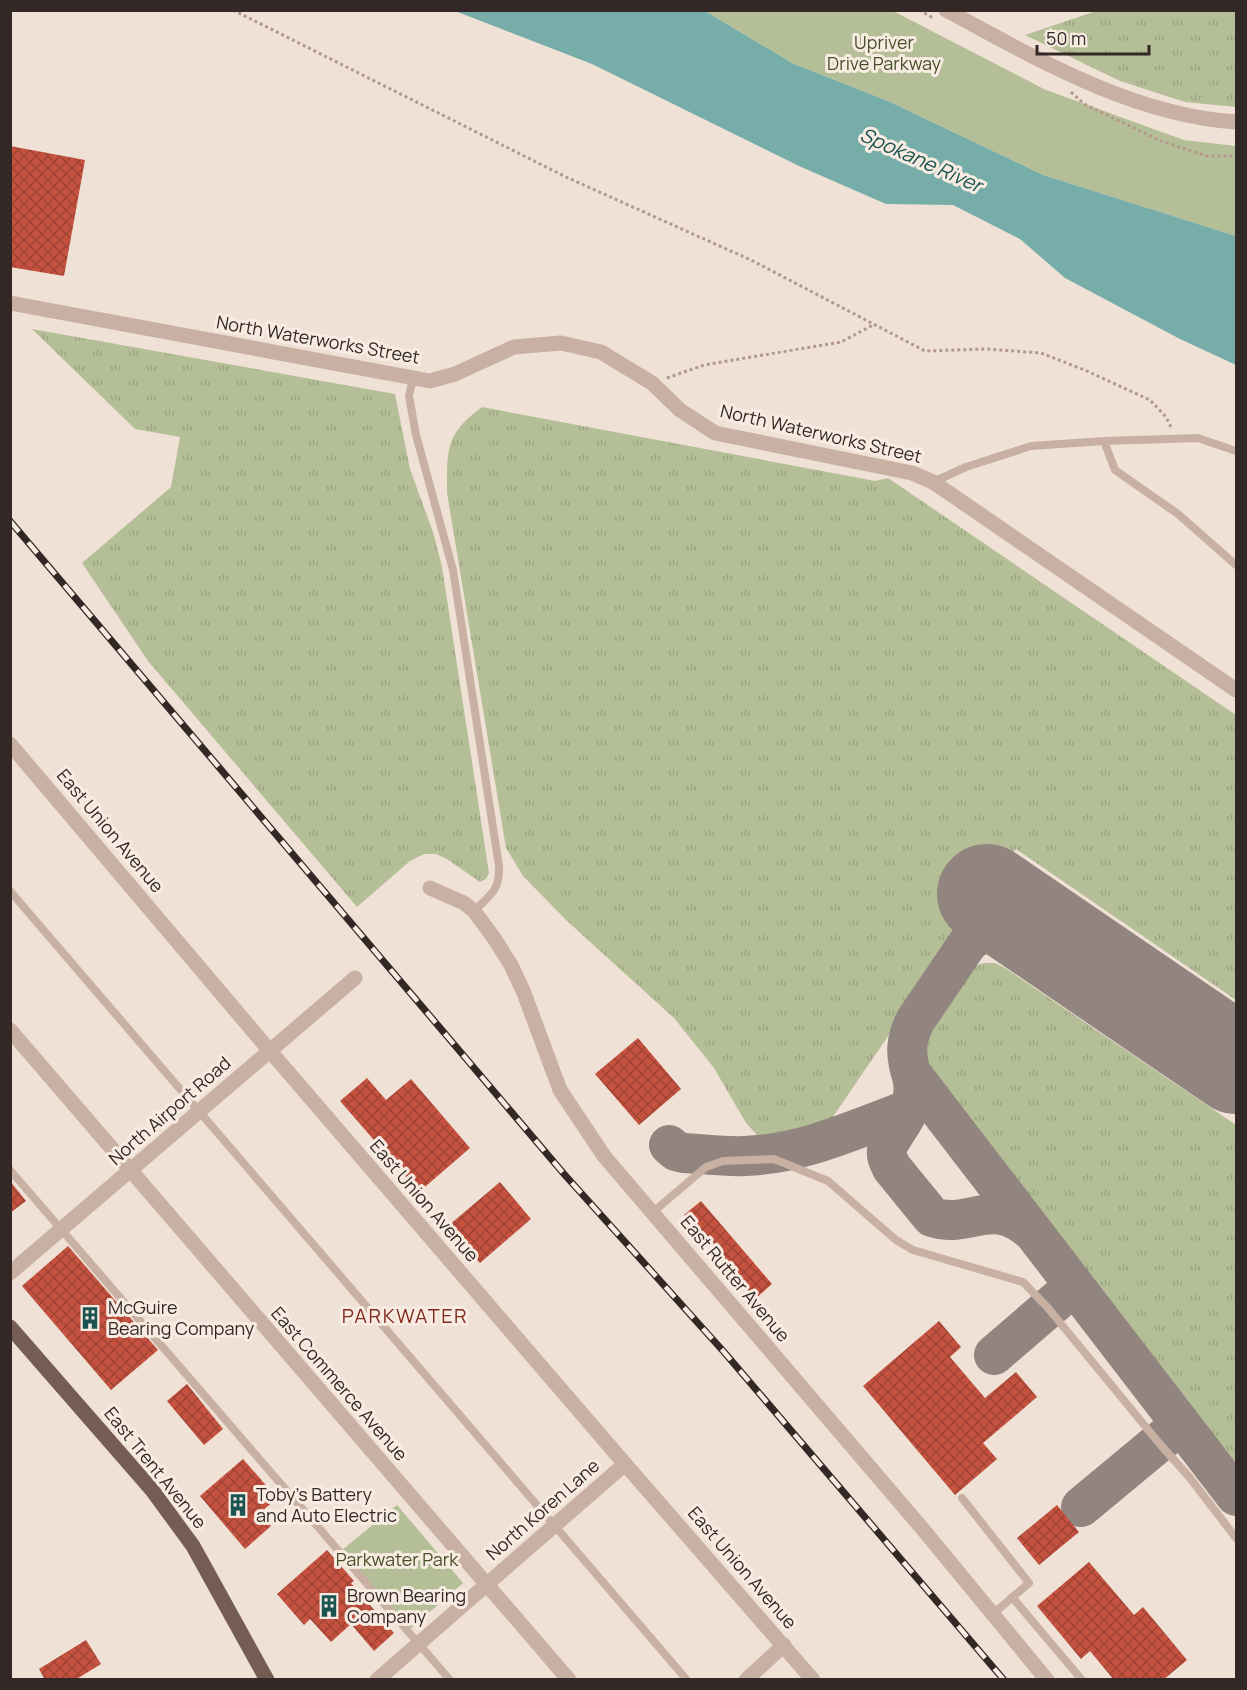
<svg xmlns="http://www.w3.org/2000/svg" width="1247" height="1690" viewBox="0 0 1247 1690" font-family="Manrope,sans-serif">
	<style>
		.grass { fill: url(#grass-tufts) }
		.park { fill: #b5bf97 }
		.water { fill: #76ada9 }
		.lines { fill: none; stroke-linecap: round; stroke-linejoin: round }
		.taxiway { stroke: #92847e; stroke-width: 40 }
		.runway { stroke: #92847e; stroke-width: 100 }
		.building { fill: url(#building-cross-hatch) }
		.path { stroke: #b3998d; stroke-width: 3; stroke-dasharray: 3 3; stroke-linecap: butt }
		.service { stroke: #c8b0a3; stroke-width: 8 }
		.minor { stroke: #c8b0a3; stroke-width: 15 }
		.tertiary { stroke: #c8b0a3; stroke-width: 15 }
		.primary { stroke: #755d56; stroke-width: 15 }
		.rail-casing { stroke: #332825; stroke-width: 7 }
		.rail { stroke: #f8ece2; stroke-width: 4.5; stroke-dasharray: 14; stroke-linecap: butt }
		.labels { text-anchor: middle; stroke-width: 6; stroke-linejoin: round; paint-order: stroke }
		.park-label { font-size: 18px; fill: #465029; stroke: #f8ece2 }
		.street-label { font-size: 18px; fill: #332825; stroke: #f8ece2 }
		.poi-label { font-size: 18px; fill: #332825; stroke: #f8ece2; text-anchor: start }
		.water-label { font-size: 20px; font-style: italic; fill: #1b5351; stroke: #f8ece2 }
		.neighbourhood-label { font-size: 20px; letter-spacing: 1.5px; fill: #812c1f; stroke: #f8ece2 }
	</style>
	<defs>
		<pattern id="grass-tufts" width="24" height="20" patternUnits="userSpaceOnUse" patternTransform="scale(1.5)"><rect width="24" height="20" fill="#b5bf97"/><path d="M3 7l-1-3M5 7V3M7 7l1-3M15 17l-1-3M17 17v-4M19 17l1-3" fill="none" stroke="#9ca482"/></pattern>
		<pattern id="building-cross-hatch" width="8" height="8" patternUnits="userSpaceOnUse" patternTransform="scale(1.5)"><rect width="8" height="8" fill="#c5523f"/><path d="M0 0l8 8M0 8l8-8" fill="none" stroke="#a14435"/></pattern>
	</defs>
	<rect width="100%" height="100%" fill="#f0e1d6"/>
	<path class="grass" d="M1096,11H1236V107L1185,102L1120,81L1025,35Z
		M32,329L395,394L410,469L434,535L442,567L489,873L486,879L480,882L447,859L436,854H424L410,861L357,907L148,661L82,563L171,487L180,437L135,429Z
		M482,407L875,481L888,478L1236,715V1000L1016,849L828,1124C809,1136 786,1138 764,1143L746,1123L714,1068L674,1018L567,921L523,876L506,848L447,493C447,450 445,434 482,407Z
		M984,963H995L1005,968L1236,1125V1476L921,1069L915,1049L917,1038L965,969Z"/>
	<path class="park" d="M705,11H893L1046,90L1184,140L1236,146V236L1043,175L888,101L794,64Z
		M397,1505L463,1583L410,1629L342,1550Z"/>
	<path class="water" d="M455,11H705L794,64L888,101L1043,175L1236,236V365L1180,339L1065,278L1020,239L953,205L886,204L799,166L592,64Z"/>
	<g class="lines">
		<path class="taxiway" d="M1033,926C1009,922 987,926 968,943L915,1021C906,1040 905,1052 911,1073L1236,1496
			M911,1073C919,1097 908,1114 895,1133C892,1139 887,1144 887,1150C886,1157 889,1162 892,1168L932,1217C972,1230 991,1194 1034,1233
			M669,1145L676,1151L684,1153C704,1154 725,1157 745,1156C803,1154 856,1129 910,1109
			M994,1355L1074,1286
			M1081,1507L1181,1424"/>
		<path class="runway" d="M987,894L1236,1064"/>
	</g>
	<path class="building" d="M10,146L85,160L64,276L10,267Z
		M638,1038L681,1089L639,1125L595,1074Z
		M367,1078L386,1100L411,1079L470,1148L419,1192L340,1101Z
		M10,1181L26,1201L10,1213Z
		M500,1182L531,1219L480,1263L448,1226Z
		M701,1201L772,1284L755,1299L684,1215Z
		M68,1246L158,1350L111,1390L22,1286Z
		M939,1321L961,1347L950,1357L985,1398L1016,1372L1037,1397L983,1443L997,1459L955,1495L863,1386Z
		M187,1384L223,1429L204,1445L167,1401Z
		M243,1459L277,1498L260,1513L271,1526L245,1549L200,1496Z
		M1057,1505L1079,1532L1039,1565L1017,1538Z
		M327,1550L354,1581L351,1583L394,1633L374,1651L351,1624L331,1642L310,1619L304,1625L277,1594Z
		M1089,1562L1134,1615L1143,1607L1187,1660L1163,1680H1114L1090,1651L1081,1659L1037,1606Z
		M86,1640L101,1664L75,1680H45L39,1669Z"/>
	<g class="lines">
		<path class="path" d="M233,10L566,177L753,261L925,351L986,349L1041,353L1087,371L1150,400L1166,417L1172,429
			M919,10L933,18
			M1071,92L1084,104L1161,141L1207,156H1236
			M667,378L704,365L841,342L873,325"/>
		<path class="service" d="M413,378L409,396L416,435L453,570L499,866C500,891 490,895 474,911
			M1104,441L1115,470L1178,514L1236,565
			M933,482L966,467L1031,446L1104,441L1198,438L1236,451
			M10,891L687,1680
			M10,1170L450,1680
			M653,1212L706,1167L723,1161L774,1159L828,1181L896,1240L913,1250L1023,1282L1048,1308L1159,1443L1190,1478L1236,1538
			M962,1498L1029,1583L993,1614
			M1012,1597L1082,1680"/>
		<path class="minor" d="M10,303L430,381L455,374L514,347L561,343L601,352L652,383L680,410L715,433L912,473L933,482L1236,690
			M10,744L270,1051L625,1464L813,1680
			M430,888L464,903L474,911L494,938L511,965L524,993L560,1090L604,1156L921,1527L1047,1680
			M10,1030L569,1680
			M10,1273L355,978
			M377,1680L625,1464
			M746,1680L784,1645"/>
		<path class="tertiary" d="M946,10C1037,59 1132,115 1236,122"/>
		<path class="primary" d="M10,1327L152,1490L193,1546L267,1680"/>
		<g class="rail-casing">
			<path id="rail" d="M10,521L564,1174L724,1352L1004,1680"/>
		</g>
		<use href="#rail" class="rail"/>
	</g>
	<defs>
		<g id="building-bare" transform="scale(1.8)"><path d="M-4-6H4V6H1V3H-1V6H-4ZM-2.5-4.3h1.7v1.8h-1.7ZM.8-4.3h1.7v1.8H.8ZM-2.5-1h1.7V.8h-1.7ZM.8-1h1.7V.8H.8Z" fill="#1b5351" stroke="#f8ece2" stroke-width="2.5" paint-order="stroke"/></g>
	</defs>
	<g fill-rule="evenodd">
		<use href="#building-bare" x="90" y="1318"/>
		<use href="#building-bare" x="238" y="1505"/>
		<use href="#building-bare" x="329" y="1606"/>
	</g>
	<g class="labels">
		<g class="park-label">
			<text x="884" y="49">Upriver<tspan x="884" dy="21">Drive Parkway</tspan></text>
			<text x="397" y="1566">Parkwater Park</text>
		</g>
		<g class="street-label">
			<text transform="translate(318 340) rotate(10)" y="6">North Waterworks Street</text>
			<text transform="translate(821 434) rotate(13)" y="6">North Waterworks Street</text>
			<text transform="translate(110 831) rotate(50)" y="6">East Union Avenue</text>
			<text transform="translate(170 1111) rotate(-41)" y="6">North Airport Road</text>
			<text transform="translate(424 1201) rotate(49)" y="6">East Union Avenue</text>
			<text transform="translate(735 1279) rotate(50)" y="6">East Rutter Avenue</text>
			<text transform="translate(339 1384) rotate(49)" y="6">East Commerce Avenue</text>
			<text transform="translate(155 1468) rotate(51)" y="6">East Trent Avenue</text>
			<text transform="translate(543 1510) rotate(-41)" y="6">North Koren Lane</text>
			<text transform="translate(742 1568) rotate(49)" y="6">East Union Avenue</text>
		</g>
		<g class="poi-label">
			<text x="108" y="1314">McGuire<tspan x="108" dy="21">Bearing Company</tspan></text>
			<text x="256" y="1501">Toby's Battery<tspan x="256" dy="21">and Auto Electric</tspan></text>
			<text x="347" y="1602">Brown Bearing<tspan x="347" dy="21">Company</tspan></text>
		</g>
		<g class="water-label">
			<text transform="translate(921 160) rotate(24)" y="7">Spokane River</text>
		</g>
		<g class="neighbourhood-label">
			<text x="405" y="1323">PARKWATER</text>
		</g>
	</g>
	<rect width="1247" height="1690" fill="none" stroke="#332825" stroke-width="24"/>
	<path d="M1037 45v9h112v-9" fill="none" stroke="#332825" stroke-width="3"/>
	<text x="1046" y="45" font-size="18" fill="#332825" stroke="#f8ece2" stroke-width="4.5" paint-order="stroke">50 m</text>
</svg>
